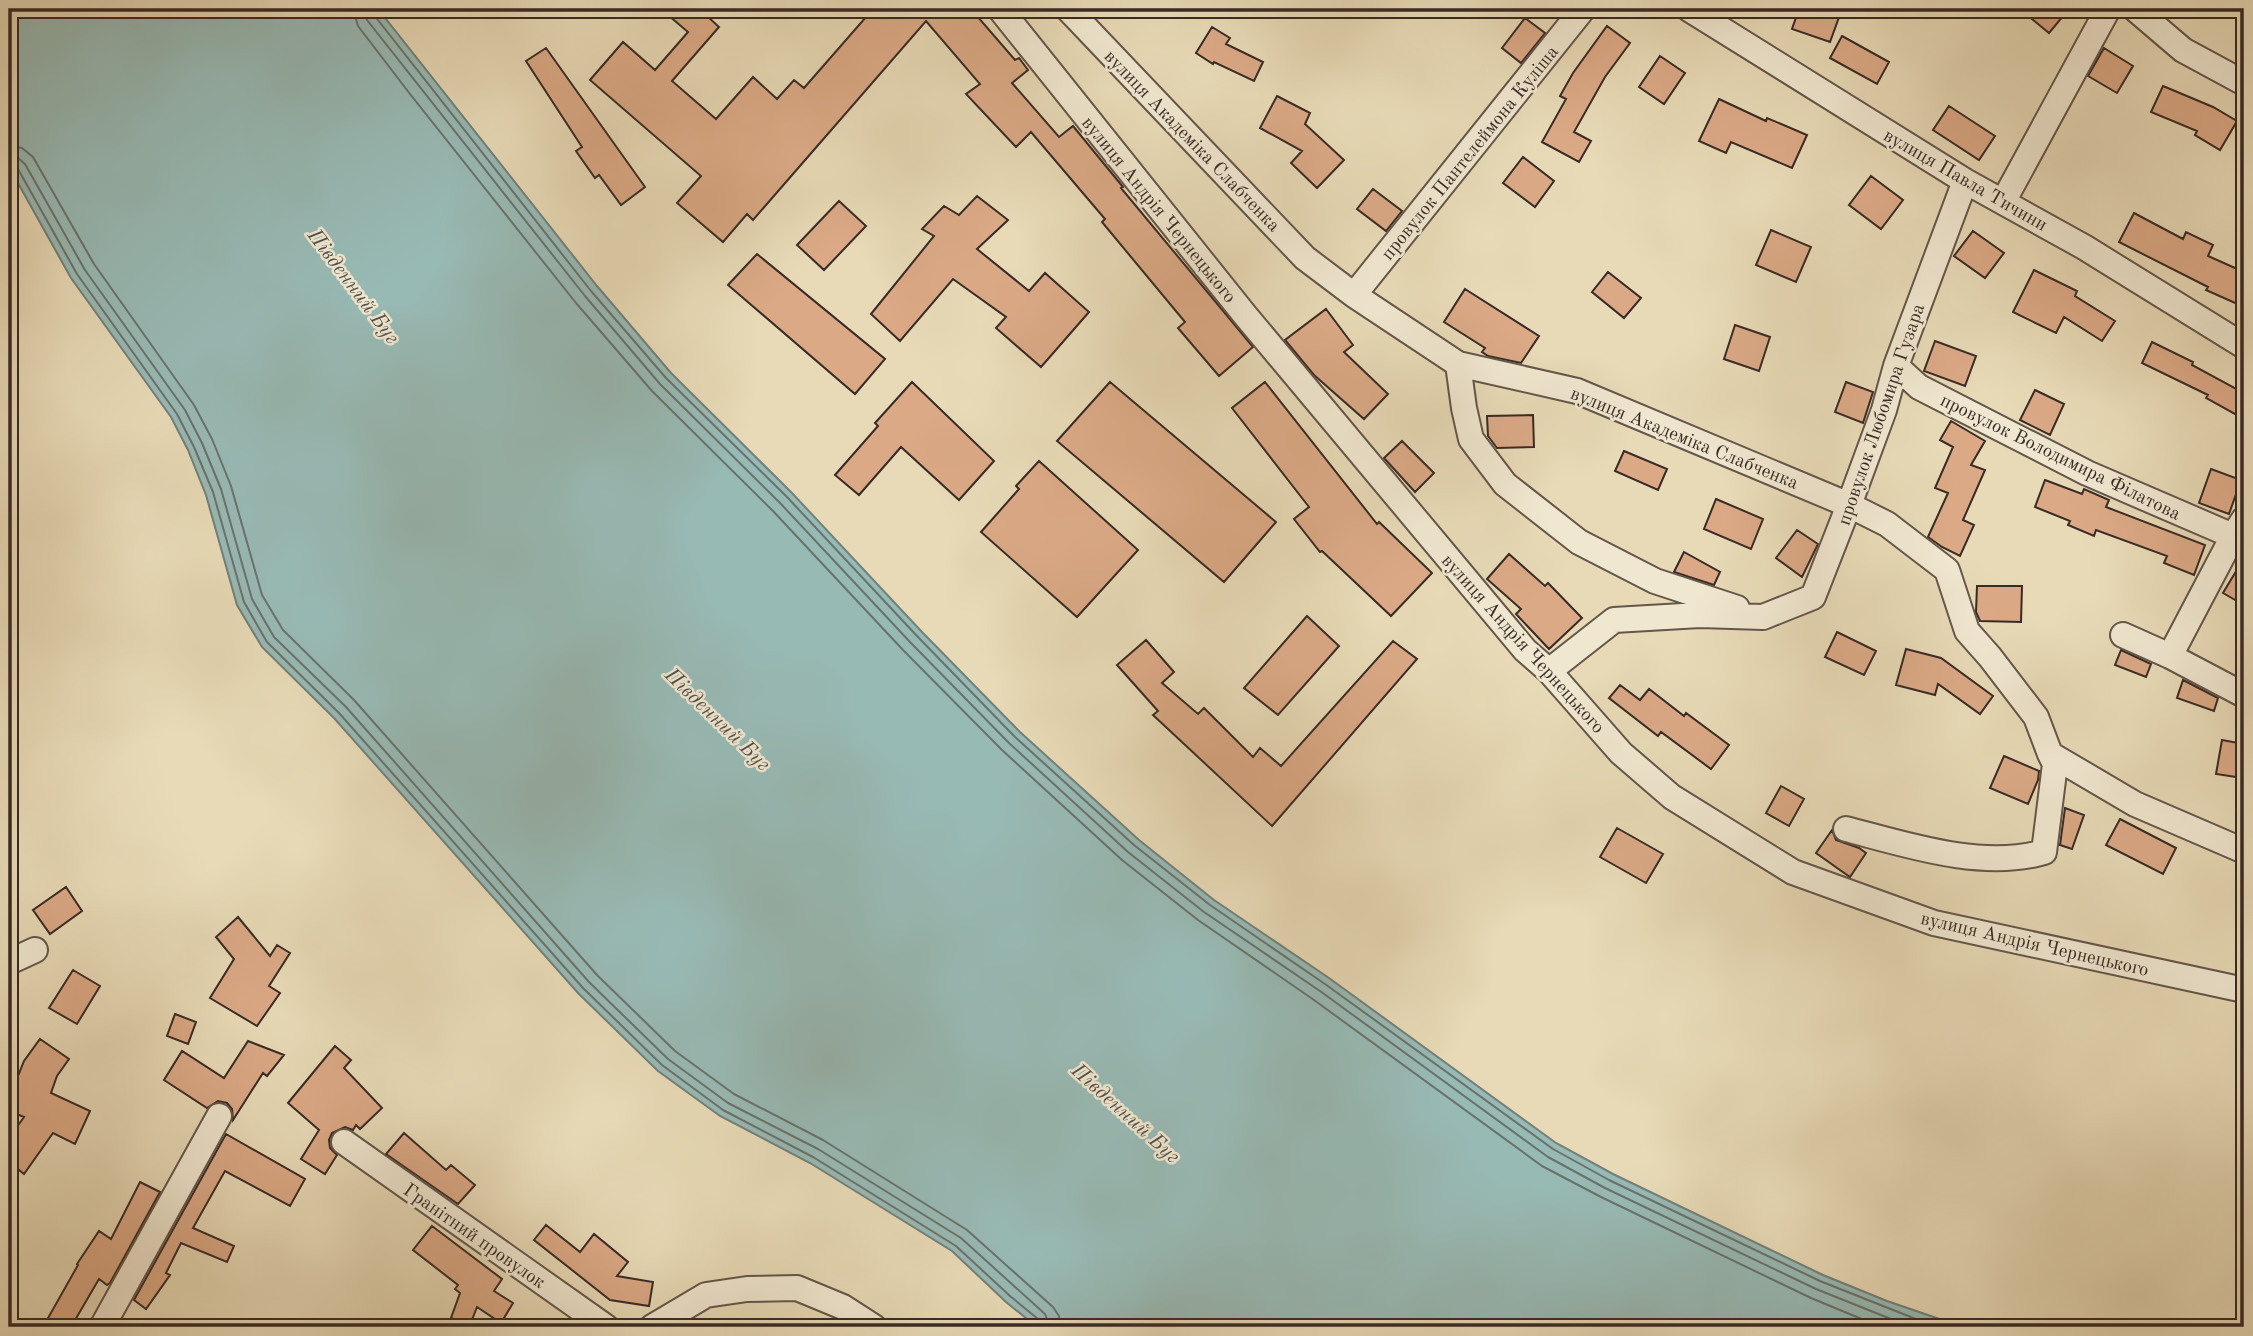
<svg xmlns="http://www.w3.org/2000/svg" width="2253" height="1336" viewBox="0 0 2253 1336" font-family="'Old Standard TT',serif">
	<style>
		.water { fill: #98bab5; stroke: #72807b; stroke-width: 2 }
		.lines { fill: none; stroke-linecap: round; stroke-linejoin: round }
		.shore { stroke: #68726d; stroke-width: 2 }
		.building { fill: #dba986; stroke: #382a25; stroke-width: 2 }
		.minor-casing { stroke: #64564a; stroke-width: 28 }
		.minor { stroke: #f0e7d0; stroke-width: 24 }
		.labels { text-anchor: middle; stroke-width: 5; stroke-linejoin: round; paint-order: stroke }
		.street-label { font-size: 19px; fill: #382a25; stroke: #f0e7d0 }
		.water-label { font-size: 21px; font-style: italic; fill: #504e49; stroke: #f0e7d0 }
	</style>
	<rect width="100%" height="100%" fill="#e8dab7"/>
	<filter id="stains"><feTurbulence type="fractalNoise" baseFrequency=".00286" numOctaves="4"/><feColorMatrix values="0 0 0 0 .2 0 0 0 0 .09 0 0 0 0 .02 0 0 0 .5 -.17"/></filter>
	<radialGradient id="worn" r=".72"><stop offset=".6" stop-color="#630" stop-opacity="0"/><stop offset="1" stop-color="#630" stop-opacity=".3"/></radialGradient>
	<path class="water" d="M9,9H378L597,286L671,373L792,493L922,632L1020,732L1139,840L1214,900L1329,978L1556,1143L1613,1174L1823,1275L1887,1301L1963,1327H1037L1006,1302L952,1251L810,1163L720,1116L658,1071L578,993L334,718L262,647L237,605L206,495L188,450L171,417L71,278L9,167Z"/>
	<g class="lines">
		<path class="shore" d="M353,9L358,26L410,94L576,303L652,391L773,511L903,650L1002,750L1122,860L1198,920L1314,1000L1542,1166L1601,1197L1811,1298L1881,1327
			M364,9L367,20L585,296L660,384L781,504L910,642L1009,743L1128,852L1204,912L1320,991L1548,1157L1605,1188L1816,1289L1911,1327
			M373,9L374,15L591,291L666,378L787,497L917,636L1015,737L1134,845L1210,905L1325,984L1553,1149L1609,1180L1820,1281L1936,1327
			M9,146L22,148L33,157L94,264L194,405L212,439L231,486L262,595L283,630L354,700L597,975L675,1051L734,1094L823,1140L967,1230L1053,1307L1059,1316L1060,1327
			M9,156L18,158L25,164L85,270L185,410L202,443L221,489L252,599L274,637L346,707L589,982L668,1059L728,1103L818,1149L961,1238L1045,1314L1050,1327
			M9,165L18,169L77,274L177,414L194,447L213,492L244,602L267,642L339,713L583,988L662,1065L723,1110L813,1157L956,1246L1010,1296L1038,1319L1041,1327"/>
	</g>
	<path class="building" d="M661,9H713L707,16L719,27L672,81L716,119L753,77L777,99L794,80L804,88L873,9H971L1015,60L1019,58L1028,70L1012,83L1059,137L1073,126L1123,187L1121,188L1253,347L1219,376L1178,328L1185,322L1102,222L1105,219L1031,132L1016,147L966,94L980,84L926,21L753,220L747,214L723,242L677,203L701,176L590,80L623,42L655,70L688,32Z
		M1799,9H1842L1830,42L1792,29Z
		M2020,9H2069L2049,33Z
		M1525,18L1545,33L1521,63L1502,48Z
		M1607,26L1630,43L1605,77L1574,132L1591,141L1579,162L1542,142L1566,99L1560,96L1573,73Z
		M1212,27L1230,38L1226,44L1263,62L1254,81L1214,62L1213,64L1196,53Z
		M1842,36L1889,62L1877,84L1830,58Z
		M546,48L645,187L621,205L599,175L595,178L576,151L582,147L526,61Z
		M2104,48L2133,66L2117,93L2088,76Z
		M1660,56L1685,73L1664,104L1639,87Z
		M2163,86L2213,107L2237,121L2220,150L2195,135L2197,131L2151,112Z
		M1277,96L1310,113L1305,124L1344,160L1317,188L1291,163L1302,151L1260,128Z
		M1719,99L1766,121L1767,118L1807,135L1792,168L1731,142L1726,153L1699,141Z
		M1949,106L1995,136L1979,160L1933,130Z
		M1523,157L1554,181L1535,207L1503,183Z
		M1871,176L1903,200L1881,229L1849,205Z
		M1373,189L1402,211L1386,231L1357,209Z
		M977,196L1008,220L977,249L1029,291L1045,273L1089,312L1041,367L996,328L1006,317L953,279L900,341L871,314L934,236L922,229L944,206L959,215Z
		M839,201L866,226L824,270L797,245Z
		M2134,213L2183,239L2186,232L2213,245L2208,256L2244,272V307L2206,290L2208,287L2119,242Z
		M1771,230L1811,247L1796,282L1756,265Z
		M1973,231L2004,253L1985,278L1954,256Z
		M757,254L885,359L855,394L728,285Z
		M2034,270L2077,291L2075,296L2115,321L2102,341L2064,317L2056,333L2013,312Z
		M1608,272L1641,298L1624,318L1592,292Z
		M1465,289L1539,336L1521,363L1488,356L1482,352L1485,348L1444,322Z
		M1326,309L1353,345L1344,352L1388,394L1364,419L1314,375L1285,340Z
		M1735,325L1770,337L1759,371L1724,359Z
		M1935,341L1976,356L1965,386L1924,371Z
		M2152,342L2193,362L2192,365L2244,393V419L2206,398L2208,395L2142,363Z
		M912,382L994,461L959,500L901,447L859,495L835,475L878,426L875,423Z
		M1110,382L1276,522L1224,582L1057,441Z
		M1265,382L1377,524L1379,522L1432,573L1391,616L1322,551L1320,552L1294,519L1309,507L1232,408Z
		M1846,382L1873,392L1863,423L1835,412Z
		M2035,390L2064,404L2050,435L2020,420Z
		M1533,415L1534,447L1497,448L1488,436L1487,416Z
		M1951,421L1985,441L1971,465L1985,470L1963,520L1974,525L1960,556L1942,547L1928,537L1948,493L1935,488L1953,447L1940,440Z
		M1402,441L1434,473L1415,492L1384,458Z
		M1624,451L1667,469L1658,490L1615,471Z
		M1039,461L1138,550L1077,617L981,532L1019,489L1016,486Z
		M2211,469L2241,480L2229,514L2199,503Z
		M2045,480L2082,494L2084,489L2109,500L2106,507L2205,545L2194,575L2164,563L2167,556L2096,530L2094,536L2068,525L2070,521L2035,507Z
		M1716,499L1763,519L1751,549L1704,529Z
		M1797,530L1818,544L1802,577L1776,558Z
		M1684,552L1720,572L1714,585L1674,572Z
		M1509,554L1545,586L1548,583L1582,618L1549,649L1516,614L1521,609L1487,579Z
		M2244,558V605L2223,593Z
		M1977,586H2022L2021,622L1980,621L1976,612Z
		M1307,616L1339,646L1278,715L1244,688Z
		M1837,632L1876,651L1864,675L1825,657Z
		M1146,640L1174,672L1162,683L1198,714L1204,708L1253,757L1260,748L1281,766L1393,641L1417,659L1272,826L1153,715L1158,711L1117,665Z
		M1906,649L1941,658L1993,696L1980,714L1938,684L1935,695L1896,685Z
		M2121,650L2151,664L2146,677L2115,665Z
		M2183,680L2218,698L2214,711L2177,698Z
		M1620,685L1640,700L1649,689L1684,716L1686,713L1729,745L1711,769L1661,732L1658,736L1609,698Z
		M2222,740L2244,744L2243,778L2216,774Z
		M2004,756L2039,771L2038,780L2028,804L1990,788Z
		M1781,786L1804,799L1789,826L1766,813Z
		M2065,808L2084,815L2072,849L2060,845Z
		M2120,819L2176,848L2163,874L2106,845Z
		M1617,828L1663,854L1646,883L1600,857Z
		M1832,830L1836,840L1859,848L1866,853L1850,877L1816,853Z
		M66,887L82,911L50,934L33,910Z
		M238,917L270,956L277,945L290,953L269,986L280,993L257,1026L210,998L234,959L216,937Z
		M73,970L100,986L77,1024L49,1008Z
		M175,1014L196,1022L188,1044L167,1036Z
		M40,1039L69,1059L57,1076L51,1093L90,1111L75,1144L53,1133L24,1174L19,1170L9,1185V1138L24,1117L9,1111V1099L24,1061Z
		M248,1041L284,1055L267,1076L263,1073L233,1120L232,1109L227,1103L218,1101L207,1108L164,1080L182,1051L224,1078Z
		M335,1046L351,1060L344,1068L382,1108L360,1129L356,1125L353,1130L345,1127L332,1133L329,1140L330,1148L337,1155L325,1174L301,1159L319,1130L288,1103Z
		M404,1133L446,1170L451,1165L475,1185L458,1204L386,1154Z
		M226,1134L305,1179L290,1206L225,1171L193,1228L234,1246L227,1262L181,1243L166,1273L170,1275L146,1309L134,1300Z
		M140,1182L160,1192L110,1283L107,1285L99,1279L71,1327H43L78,1265L77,1264L99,1231L111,1239Z
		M546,1225L580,1252L594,1234L628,1262L617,1276L653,1282L649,1306L610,1300L534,1240Z
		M432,1226L502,1279L494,1291L513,1303L501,1323L477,1307L470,1325L451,1318L460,1293L455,1289L458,1285L413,1250Z"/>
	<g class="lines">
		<g class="minor-casing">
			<path id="minor" d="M1000,9L1245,315L1525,650L1549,671L1621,753L1672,797L1793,872L1934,923L2244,990
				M1068,9L1305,258L1354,295L1458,364L1577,391L1849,505L1887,524L1947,570L1967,631L1990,657L2036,717L2050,754L2135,804L2244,851
				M1689,9L1965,181L2084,247L2244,346
				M2135,9L2183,50L2244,83
				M2003,202L2108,9
				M1354,295L1583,9
				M1458,364L1464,408L1471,439L1505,484L1579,542L1655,581L1737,608
				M1896,366L1919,387L2087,473L2233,536
				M2123,635L2170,656L2244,695
				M2170,656L2233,536L2244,519
				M1549,671L1614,620L1700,615L1763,617L1813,597L1849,505L1884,410L1896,366L1965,181
				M1846,829C1907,845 1982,870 2044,852L2055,764L2050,754
				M9,962L35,950
				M344,1142L606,1327
				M102,1327L219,1116
				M652,1327L706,1295L747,1289L797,1288L843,1307L874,1327"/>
		</g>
		<use href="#minor" class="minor"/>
	</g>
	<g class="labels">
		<g class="street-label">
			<text transform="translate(1193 140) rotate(46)" y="7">вулиця Академіка Слабченка</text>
			<text transform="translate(1469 152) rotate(-51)" y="7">провулок Пантелеймона Куліша</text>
			<text transform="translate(1966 179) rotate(30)" y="7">вулиця Павла Тичини</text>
			<text transform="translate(1160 209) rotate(51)" y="7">вулиця Андрія Чернецького</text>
			<text transform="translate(1880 414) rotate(-71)" y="7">провулок Любомира Гузара</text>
			<text transform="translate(1685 437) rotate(22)" y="7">вулиця Академіка Слабченка</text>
			<text transform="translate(2061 456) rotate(26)" y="7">провулок Володимира Філатова</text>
			<text transform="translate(1524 643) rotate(48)" y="7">вулиця Андрія Чернецького</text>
			<text transform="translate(2035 943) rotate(13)" y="7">вулиця Андрія Чернецького</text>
			<text transform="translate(475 1235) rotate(35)" y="7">Гранітний провулок</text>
		</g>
		<g class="water-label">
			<text transform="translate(354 286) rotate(53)" y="7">Південний Буг</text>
			<text transform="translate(718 719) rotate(44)" y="7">Південний Буг</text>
			<text transform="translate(1126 1113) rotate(42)" y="7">Південний Буг</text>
		</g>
	</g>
	<rect width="2253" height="1336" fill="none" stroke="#e8dab7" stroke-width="35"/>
	<rect x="10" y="10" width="2232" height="1315" fill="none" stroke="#382a25" stroke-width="3.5"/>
	<rect x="18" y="18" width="2218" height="1301" fill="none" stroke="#382a25" stroke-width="2"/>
	<rect width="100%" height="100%" filter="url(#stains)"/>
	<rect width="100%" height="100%" fill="url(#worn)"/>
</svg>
